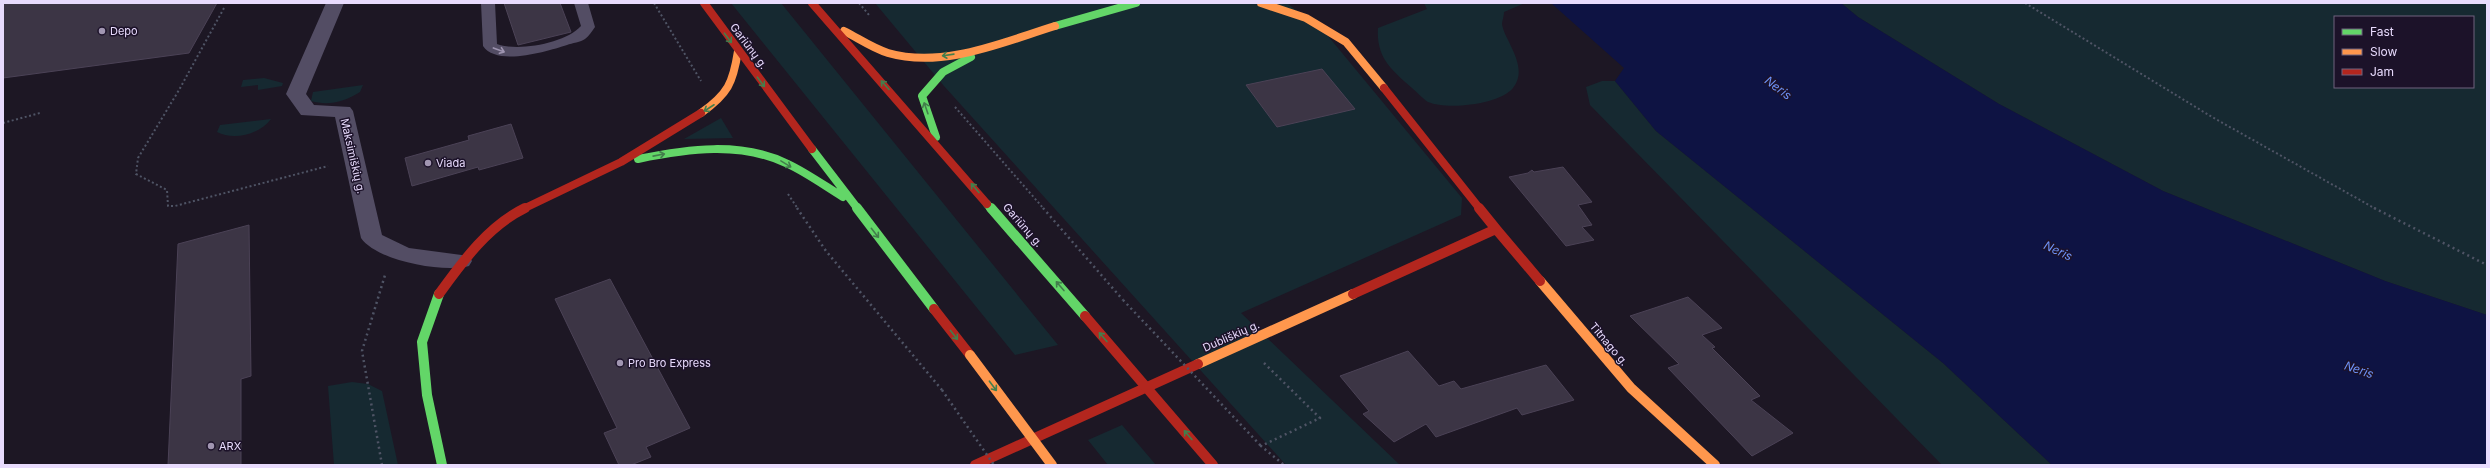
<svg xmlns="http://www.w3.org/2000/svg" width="2490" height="468" viewBox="0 0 2490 468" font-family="Inter,sans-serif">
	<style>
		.green { fill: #162931; fill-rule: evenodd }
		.water { fill: #0e1343 }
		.building { fill: #3c3545; stroke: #4b4256 }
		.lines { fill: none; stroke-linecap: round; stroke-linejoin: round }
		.path-far1 { stroke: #4f5465; stroke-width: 2; stroke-dasharray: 2 2.5; stroke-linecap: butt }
		.path { stroke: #4f5465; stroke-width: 2.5; stroke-dasharray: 2 3.5; stroke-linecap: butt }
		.lane { fill: #534d64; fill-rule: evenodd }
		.street { fill: #534d64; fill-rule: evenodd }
		.fast-far1 { stroke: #63d668; stroke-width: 8 }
		.fast { stroke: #63d668; stroke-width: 10 }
		.slow-far1 { stroke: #ff974d; stroke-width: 8 }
		.slow { stroke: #ff974d; stroke-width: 10 }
		.jam-far1 { stroke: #b3261e; stroke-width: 8 }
		.jam { stroke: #b3261e; stroke-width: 10 }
		.path-bridge { stroke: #4f5465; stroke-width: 2.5; stroke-dasharray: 2 3.5; stroke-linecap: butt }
		.slow-bridge { stroke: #ff974d; stroke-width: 10 }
		.jam-bridge { stroke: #b3261e; stroke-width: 10 }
		.oneway { stroke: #437e4c }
		.oneway2 { stroke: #9e94b0 }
		.poi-dot { fill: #a196b1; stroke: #1c1229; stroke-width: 1.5 }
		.labels { text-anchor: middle; stroke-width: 3; stroke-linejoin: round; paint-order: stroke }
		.poi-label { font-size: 11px; fill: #e8dbfd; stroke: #1c1229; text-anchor: start }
		.street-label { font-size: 11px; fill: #e8dbfd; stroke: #1c1229 }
		.water-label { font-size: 12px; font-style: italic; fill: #6e93f9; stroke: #1c1229 }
	</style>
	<rect width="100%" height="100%" fill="#1d1724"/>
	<path class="green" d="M731,3H781L1058,345L1015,355Z
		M875,3H1287L1328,36L1462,198L1461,215L1241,313L1400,465H1286L944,86Z
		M1424,3H1525L1504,12C1504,16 1502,21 1502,24C1504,40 1530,67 1513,88C1499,105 1447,110 1428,102C1423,99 1417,92 1412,88C1391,70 1376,57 1378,28L1427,9Z
		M1841,3H2487V315L2385,281L2163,191L1999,104L1858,17ZM2335,17H2473V87H2335Z
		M264,78L283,83L282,86L258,90V85L241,87L243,80Z
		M1602,81H1615L1656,131L1943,363L2052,465H1942L1590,105L1586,87Z
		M363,85L360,92C344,102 328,106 311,101L313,92Z
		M721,118L733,138L684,139Z
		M271,119C260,134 234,141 217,132L220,125Z
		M352,382L368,384L382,391L398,465H334L328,386Z
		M1122,425L1156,465H1108L1088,440Z"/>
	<path class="water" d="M1551,3H1841L1858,17L1999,104L2163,191L2385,281L2487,315V465H2052L1943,363L1656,131L1615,81L1624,68Z"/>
	<path class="building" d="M3,3H217L189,53L3,78Z
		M504,3H560L571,32L518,45Z
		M1322,69L1355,109L1277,127L1246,85Z
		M511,124L523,158L479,170L478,167L412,186L405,158L469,140L468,136Z
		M1563,167L1592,202L1578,205L1592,225L1582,227L1594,240L1566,246L1509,177L1528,173L1532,170L1534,172Z
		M249,225L251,376L241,379V465H168L178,244Z
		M610,279L690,428L646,447L651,457L631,465H619L604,433L617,428L555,299Z
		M1688,297L1722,328L1702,335L1715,347L1712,348L1760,396L1751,400L1793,433L1752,456L1668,368L1679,364L1630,316Z
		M1408,351L1439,386L1454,381L1461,389L1546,365L1574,400L1522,415L1517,408L1436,437L1426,424L1394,442L1363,414L1369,411L1340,376Z"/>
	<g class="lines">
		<path class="path-far1" d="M654,3L701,81
			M859,3L869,15
			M2025,3L2212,117L2376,209
			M224,8L179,90L138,158L136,174L167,190L168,206H175L328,166
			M955,107L1044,209
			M3,123L40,113
			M788,194L798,209"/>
		<path class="path" d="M797,208L826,251L942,390
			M1043,208L1123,300
			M2374,208L2487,265
			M1264,363L1320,418L1261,446L1284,465
			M382,465L362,351L385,275"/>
		<path class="lane" d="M481,3H495L497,44C518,52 566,43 581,26L574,3H588L595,27C592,31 589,36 585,39C581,42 572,43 567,45C548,51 497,67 483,46Z"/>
		<path class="street" d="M326,3H344L306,94L314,105L350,107L353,111L382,235L409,248L469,256L472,261L469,266C443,273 377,261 361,238L335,117L301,115L286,94Z"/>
		<path class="fast-far1" d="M1055,26L1136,3
			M936,137L922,96L943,72L971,57
			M812,149L858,209
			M638,159C687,149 741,141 788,164C807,173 825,186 843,197
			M987,204L991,209"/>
		<path class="fast" d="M857,208L934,309
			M991,208L1085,316
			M439,294L422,342L427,395L442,465"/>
		<path class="slow-far1" d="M1261,3L1306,18L1346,42L1384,88
			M844,31C858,38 872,48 888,53C943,69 1003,42 1055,26
			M701,113C728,94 733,83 738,51"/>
		<path class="slow" d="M1540,281L1631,388L1715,465
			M1198,364L1353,294"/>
		<path class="jam-far1" d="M704,3L812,149
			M812,3L987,204
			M1384,88L1480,209
			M523,209L621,162L701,113"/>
		<path class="jam" d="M1479,208L1496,229
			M439,294C463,261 488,226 525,208
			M1353,294L1496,229L1540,281
			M934,309L970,355
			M975,465L1198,364"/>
		<path class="path-bridge" d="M1123,300L1261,446
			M942,390L994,465"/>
		<path class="slow-bridge" d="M970,355L1052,465"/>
		<path class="jam-bridge" d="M1085,316L1213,465"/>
	</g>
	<defs><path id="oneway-shaft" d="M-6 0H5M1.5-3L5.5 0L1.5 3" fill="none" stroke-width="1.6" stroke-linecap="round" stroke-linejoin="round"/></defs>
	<g class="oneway">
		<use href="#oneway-shaft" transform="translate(728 38) rotate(53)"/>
		<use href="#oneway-shaft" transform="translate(948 55) rotate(172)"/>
		<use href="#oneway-shaft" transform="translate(761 82) rotate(53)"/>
		<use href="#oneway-shaft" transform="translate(885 85) rotate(-132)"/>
		<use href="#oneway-shaft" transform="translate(709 108) rotate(147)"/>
		<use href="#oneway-shaft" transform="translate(926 108) rotate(-109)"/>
		<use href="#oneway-shaft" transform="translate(659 155) rotate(-11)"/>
		<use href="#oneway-shaft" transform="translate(786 164) rotate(31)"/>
		<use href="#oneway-shaft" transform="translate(975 188) rotate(-131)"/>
		<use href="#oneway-shaft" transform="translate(875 233) rotate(52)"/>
		<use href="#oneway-shaft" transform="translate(1060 286) rotate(-131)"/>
		<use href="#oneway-shaft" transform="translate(954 335) rotate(52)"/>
		<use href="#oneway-shaft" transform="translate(1103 337) rotate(-131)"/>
		<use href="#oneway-shaft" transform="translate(993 386) rotate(53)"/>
		<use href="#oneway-shaft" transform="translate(1188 435) rotate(-131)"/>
	</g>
	<use class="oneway2" href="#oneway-shaft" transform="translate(499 50) rotate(20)"/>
	<g class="poi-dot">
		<circle cx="102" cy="31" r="4"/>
		<circle cx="428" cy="163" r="4"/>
		<circle cx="620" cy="363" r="4"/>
		<circle cx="211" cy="446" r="4"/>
	</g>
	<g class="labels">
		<g class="poi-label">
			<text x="110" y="35">Depo</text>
			<text x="436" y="167">Viada</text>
			<text x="628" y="367">Pro Bro Express</text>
			<text x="219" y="450">ARX</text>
		</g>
		<g class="street-label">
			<text transform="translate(749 46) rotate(53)" y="4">Gariūnų g.</text>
			<text transform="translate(353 156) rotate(77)" y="4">Maksimiškių g.</text>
			<text transform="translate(1023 225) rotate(49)" y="4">Gariūnų g.</text>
			<text transform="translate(1231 336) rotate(-24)" y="4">Dubliškių g.</text>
			<text transform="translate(1609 344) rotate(50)" y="4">Titnago g.</text>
		</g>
		<g class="water-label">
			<text transform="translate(1778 88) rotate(37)" y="4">Neris</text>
			<text transform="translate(2058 251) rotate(25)" y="4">Neris</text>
			<text transform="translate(2359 370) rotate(19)" y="4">Neris</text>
		</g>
	</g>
	<rect width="2490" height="468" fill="none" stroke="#e8dbfd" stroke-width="8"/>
	<rect x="2334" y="16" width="140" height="72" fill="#1c1229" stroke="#6e627e"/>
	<rect x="2342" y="29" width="20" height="6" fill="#63d668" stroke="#6e627e"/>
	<text x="2370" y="36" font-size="12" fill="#e8dbfd">Fast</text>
	<rect x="2342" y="49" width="20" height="6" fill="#ff974d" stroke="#6e627e"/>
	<text x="2370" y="56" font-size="12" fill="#e8dbfd">Slow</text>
	<rect x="2342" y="69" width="20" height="6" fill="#b3261e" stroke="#6e627e"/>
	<text x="2370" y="76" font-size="12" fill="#e8dbfd">Jam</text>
</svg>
